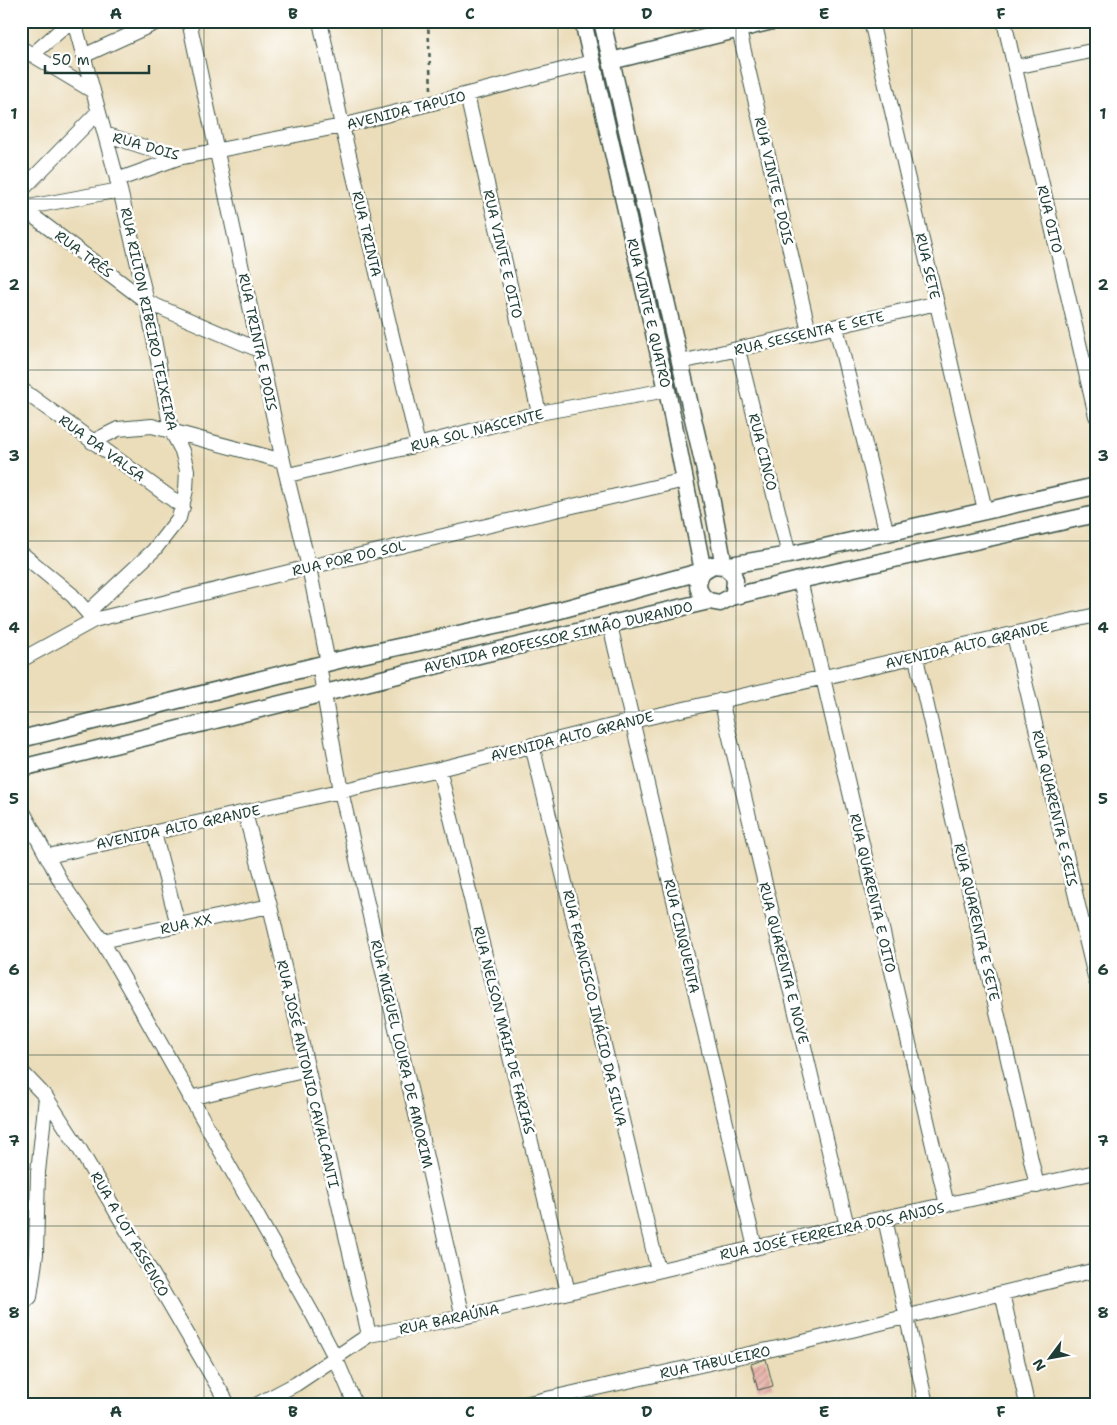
<svg xmlns="http://www.w3.org/2000/svg" width="1117" height="1425" viewBox="0 0 1117 1425" font-family="'Shantell Sans',sans-serif">
	<style>
		.building { fill: url(#building-hatch) }
		.lines { fill: none; stroke-linecap: round; stroke-linejoin: round }
		.minor-casing { stroke: #3e5548; stroke-width: 16 }
		.tertiary-casing { stroke: #3e5548; stroke-width: 19 }
		.path { stroke: #3e5548; stroke-width: 2.5; stroke-dasharray: 4 4; stroke-linecap: butt }
		.minor { stroke: #fff; stroke-width: 14 }
		.tertiary { stroke: #fff; stroke-width: 16 }
		.grid { fill: none; stroke: #1f3d34; stroke-width: 1; stroke-opacity: 0.55 }
		.labels { text-anchor: middle; stroke-width: 5; stroke-linejoin: round; paint-order: stroke }
		.street-label { font-size: 14px; fill: #1f3d34; stroke: #fff }
		.neatline { fill: none; stroke: #1f3d34; stroke-width: 2 }
		.grid-label { font-size: 16px; text-anchor: middle; font-weight: bold; fill: #1f3d34 }
	</style>
	<defs>
		<pattern id="building-hatch" width="6" height="6" patternUnits="userSpaceOnUse" patternTransform="scale(1.25)"><rect width="6" height="6" fill="#e9b4ab"/><path d="M-1 1l2-2M0 6l6-6M5 7l2-2" fill="none" stroke="#bc948c"/></pattern>
	</defs>
	<rect width="100%" height="100%" fill="#fff"/>
	<filter id="ink" filterUnits="userSpaceOnUse"><feTurbulence type="fractalNoise" baseFrequency=".02" numOctaves="2"/><feDisplacementMap in="SourceGraphic" scale="10" xChannelSelector="R" yChannelSelector="G"/><feConvolveMatrix kernelMatrix="1 2 1 2 8 2 1 2 1" color-interpolation-filters="sRGB"/></filter>
	<filter id="wash" filterUnits="userSpaceOnUse"><feTurbulence type="fractalNoise" baseFrequency=".0096" numOctaves="4" result="noise"/><feDisplacementMap in="SourceGraphic" scale="20" xChannelSelector="R" yChannelSelector="G"/><feGaussianBlur stdDeviation="1.12" result="paint"/><feColorMatrix in="noise" values="0 0 0 0 0 0 0 0 0 0 0 0 0 0 0 0 0 1.4 0 .05"/><feComposite in="paint" operator="in"/></filter>
	<g filter="url(#wash)">
		<rect width="100%" height="100%" fill="#ebddba"/>
		<g id="blocks">
			<path class="building" d="M766,1359L773,1386L758,1390L751,1364Z"/>
		</g>
	</g>
	<g filter="url(#ink)">
		<use href="#blocks" fill-opacity="0" stroke="#3e5548" stroke-width="1"/>
		<g class="lines">
			<g class="minor-casing">
				<path id="minor" d="M74,21L120,190L147,302L171,430L182,451L187,470L186,490L179,518L154,550L88,612
					M189,21L283,461L309,567L328,663
					M320,21L342,126L418,445
					M871,21L985,510
					M1004,21L1096,416
					M739,30L809,332
					M21,48L91,90
					M32,55L71,21
					M83,56L160,21
					M1015,67L1096,50
					M467,95L539,413
					M105,134L178,158L342,126L593,62
					M117,180L178,158
					M21,191L98,112
					M21,207L147,302L259,350
					M23,208L120,190
					M836,327L887,534
					M738,350L789,555
					M681,362L937,303
					M21,389L183,507
					M92,442L118,429L152,426L283,461
					M288,475L418,445L539,413L667,390
					M21,553L72,595L93,619
					M800,580L947,1205
					M610,625L755,1248
					M1014,635L1096,981
					M916,658L1037,1186
					M21,660L94,620L309,567L685,480
					M319,665L341,791L463,1317
					M721,700L847,1226
					M532,745L658,1270
					M439,769L568,1292
					M21,808L61,882L102,941L141,1009L313,1315L336,1359L355,1404
					M245,813L270,906L369,1335
					M154,833L178,925
					M48,856L439,769L632,721L1096,615
					M102,941L270,906
					M21,1071L46,1097L79,1148L228,1404
					M190,1098L307,1070
					M885,1219L926,1404
					M1002,1293L1027,1404
					M21,1305L30,1297L36,1254L38,1172L46,1097
					M258,1404L296,1384L369,1335L463,1317L847,1226L1096,1172
					M524,1404L795,1344L1096,1270"/>
			</g>
			<g class="tertiary-casing">
				<path id="tertiary" d="M583,21L667,390L703,571C695,583 697,594 709,601
					M602,21L711,497L724,566L733,574L735,580L734,592L731,597
					M611,61L772,21
					M21,739L343,659L527,619L703,571L713,565L724,566L789,555L1096,486
					M21,768L483,654L709,601L720,603L731,597L800,580L1096,514"/>
			</g>
			<path class="path" d="M428,21L431,90"/>
			<use href="#minor" class="minor"/>
			<use href="#tertiary" class="tertiary"/>
		</g>
	</g>
	<path class="grid" d="M204,21V1404M382,21V1404M558,21V1404M736,21V1404M912,21V1404M21,199H1096M21,370H1096M21,541H1096M21,712H1096M21,884H1096M21,1055H1096M21,1226H1096"/>
	<g class="labels">
		<g class="street-label">
			<text transform="translate(406 110) rotate(-14)" y="5">AVENIDA TAPUIO</text>
			<text transform="translate(146 146) rotate(16)" y="5">RUA DOIS</text>
			<text transform="translate(774 181) rotate(77)" y="5">RUA VINTE E DOIS</text>
			<text transform="translate(1050 219) rotate(77)" y="5">RUA OITO</text>
			<text transform="translate(367 234) rotate(77)" y="5">RUA TRINTA</text>
			<text transform="translate(84 254) rotate(37)" y="5">RUA TRÊS</text>
			<text transform="translate(503 254) rotate(77)" y="5">RUA VINTE E OITO</text>
			<text transform="translate(928 266) rotate(77)" y="5">RUA SETE</text>
			<text transform="translate(649 313) rotate(77)" y="5">RUA VINTE E QUATRO</text>
			<text transform="translate(149 319) rotate(78)" y="5">RUA RILTON RIBEIRO TEIXEIRA</text>
			<text transform="translate(809 333) rotate(-13)" y="5">RUA SESSENTA E SETE</text>
			<text transform="translate(258 342) rotate(78)" y="5">RUA TRINTA E DOIS</text>
			<text transform="translate(477 430) rotate(-14)" y="5">RUA SOL NASCENTE</text>
			<text transform="translate(102 448) rotate(36)" y="5">RUA DA VALSA</text>
			<text transform="translate(763 452) rotate(76)" y="5">RUA CINCO</text>
			<text transform="translate(349 558) rotate(-13)" y="5">RUA POR DO SOL</text>
			<text transform="translate(558 637) rotate(-13)" y="5">AVENIDA PROFESSOR SIMÃO DURANDO</text>
			<text transform="translate(967 645) rotate(-13)" y="5">AVENIDA ALTO GRANDE</text>
			<text transform="translate(572 736) rotate(-14)" y="5">AVENIDA ALTO GRANDE</text>
			<text transform="translate(1055 808) rotate(77)" y="5">RUA QUARENTA E SEIS</text>
			<text transform="translate(178 827) rotate(-12)" y="5">AVENIDA ALTO GRANDE</text>
			<text transform="translate(873 893) rotate(77)" y="5">RUA QUARENTA E OITO</text>
			<text transform="translate(977 922) rotate(77)" y="5">RUA QUARENTA E SETE</text>
			<text transform="translate(186 924) rotate(-12)" y="5">RUA XX</text>
			<text transform="translate(682 936) rotate(77)" y="5">RUA CINQUENTA</text>
			<text transform="translate(784 963) rotate(76)" y="5">RUA QUARENTA E NOVE</text>
			<text transform="translate(595 1008) rotate(77)" y="5">RUA FRANCISCO INÁCIO DA SILVA</text>
			<text transform="translate(504 1030) rotate(76)" y="5">RUA NELSON MAIA DE FARIAS</text>
			<text transform="translate(402 1054) rotate(77)" y="5">RUA MIGUEL LOURA DE AMORIM</text>
			<text transform="translate(308 1074) rotate(77)" y="5">RUA JOSÉ ANTONIO CAVALCANTI</text>
			<text transform="translate(832 1231) rotate(-12)" y="5">RUA JOSÉ FERREIRA DOS ANJOS</text>
			<text transform="translate(130 1234) rotate(60)" y="5">RUA A LOT ASSENCO</text>
			<text transform="translate(449 1319) rotate(-12)" y="5">RUA BARAÚNA</text>
			<text transform="translate(715 1362) rotate(-12)" y="5">RUA TABULEIRO</text>
		</g>
	</g>
	<rect width="1117" height="1425" fill="none" stroke="#fff" stroke-width="55"/>
	<g transform="translate(1050 1358) rotate(238)" stroke="#ffffff" stroke-width="4" paint-order="stroke">
	<path d="M0-4L9 19L0 12L-9 19Z" fill="#1f3d34"/>
	<text y="-8" font-size="14" font-weight="bold" text-anchor="middle" fill="#1f3d34">N</text>
	</g>
	<path d="M45 65v8h104v-8" fill="none" stroke="#1f3d34" stroke-width="2.5"/>
	<text x="52" y="65" font-size="15" fill="#1f3d34" stroke="#ffffff" stroke-width="4" paint-order="stroke">50 m</text>
	<rect x="28" y="28" width="1062" height="1370" class="neatline"/>
	<g class="grid-label">
		<text x="116" y="19">A</text>
		<text x="293" y="19">B</text>
		<text x="470" y="19">C</text>
		<text x="647" y="19">D</text>
		<text x="824" y="19">E</text>
		<text x="1001" y="19">F</text>
		<text x="14" y="119">1</text>
		<text x="1103" y="119">1</text>
		<text x="14" y="290">2</text>
		<text x="1103" y="290">2</text>
		<text x="14" y="461">3</text>
		<text x="1103" y="461">3</text>
		<text x="14" y="633">4</text>
		<text x="1103" y="633">4</text>
		<text x="14" y="804">5</text>
		<text x="1103" y="804">5</text>
		<text x="14" y="975">6</text>
		<text x="1103" y="975">6</text>
		<text x="14" y="1146">7</text>
		<text x="1103" y="1146">7</text>
		<text x="14" y="1318">8</text>
		<text x="1103" y="1318">8</text>
		<text x="116" y="1417">A</text>
		<text x="293" y="1417">B</text>
		<text x="470" y="1417">C</text>
		<text x="647" y="1417">D</text>
		<text x="824" y="1417">E</text>
		<text x="1001" y="1417">F</text>
	</g>
</svg>
